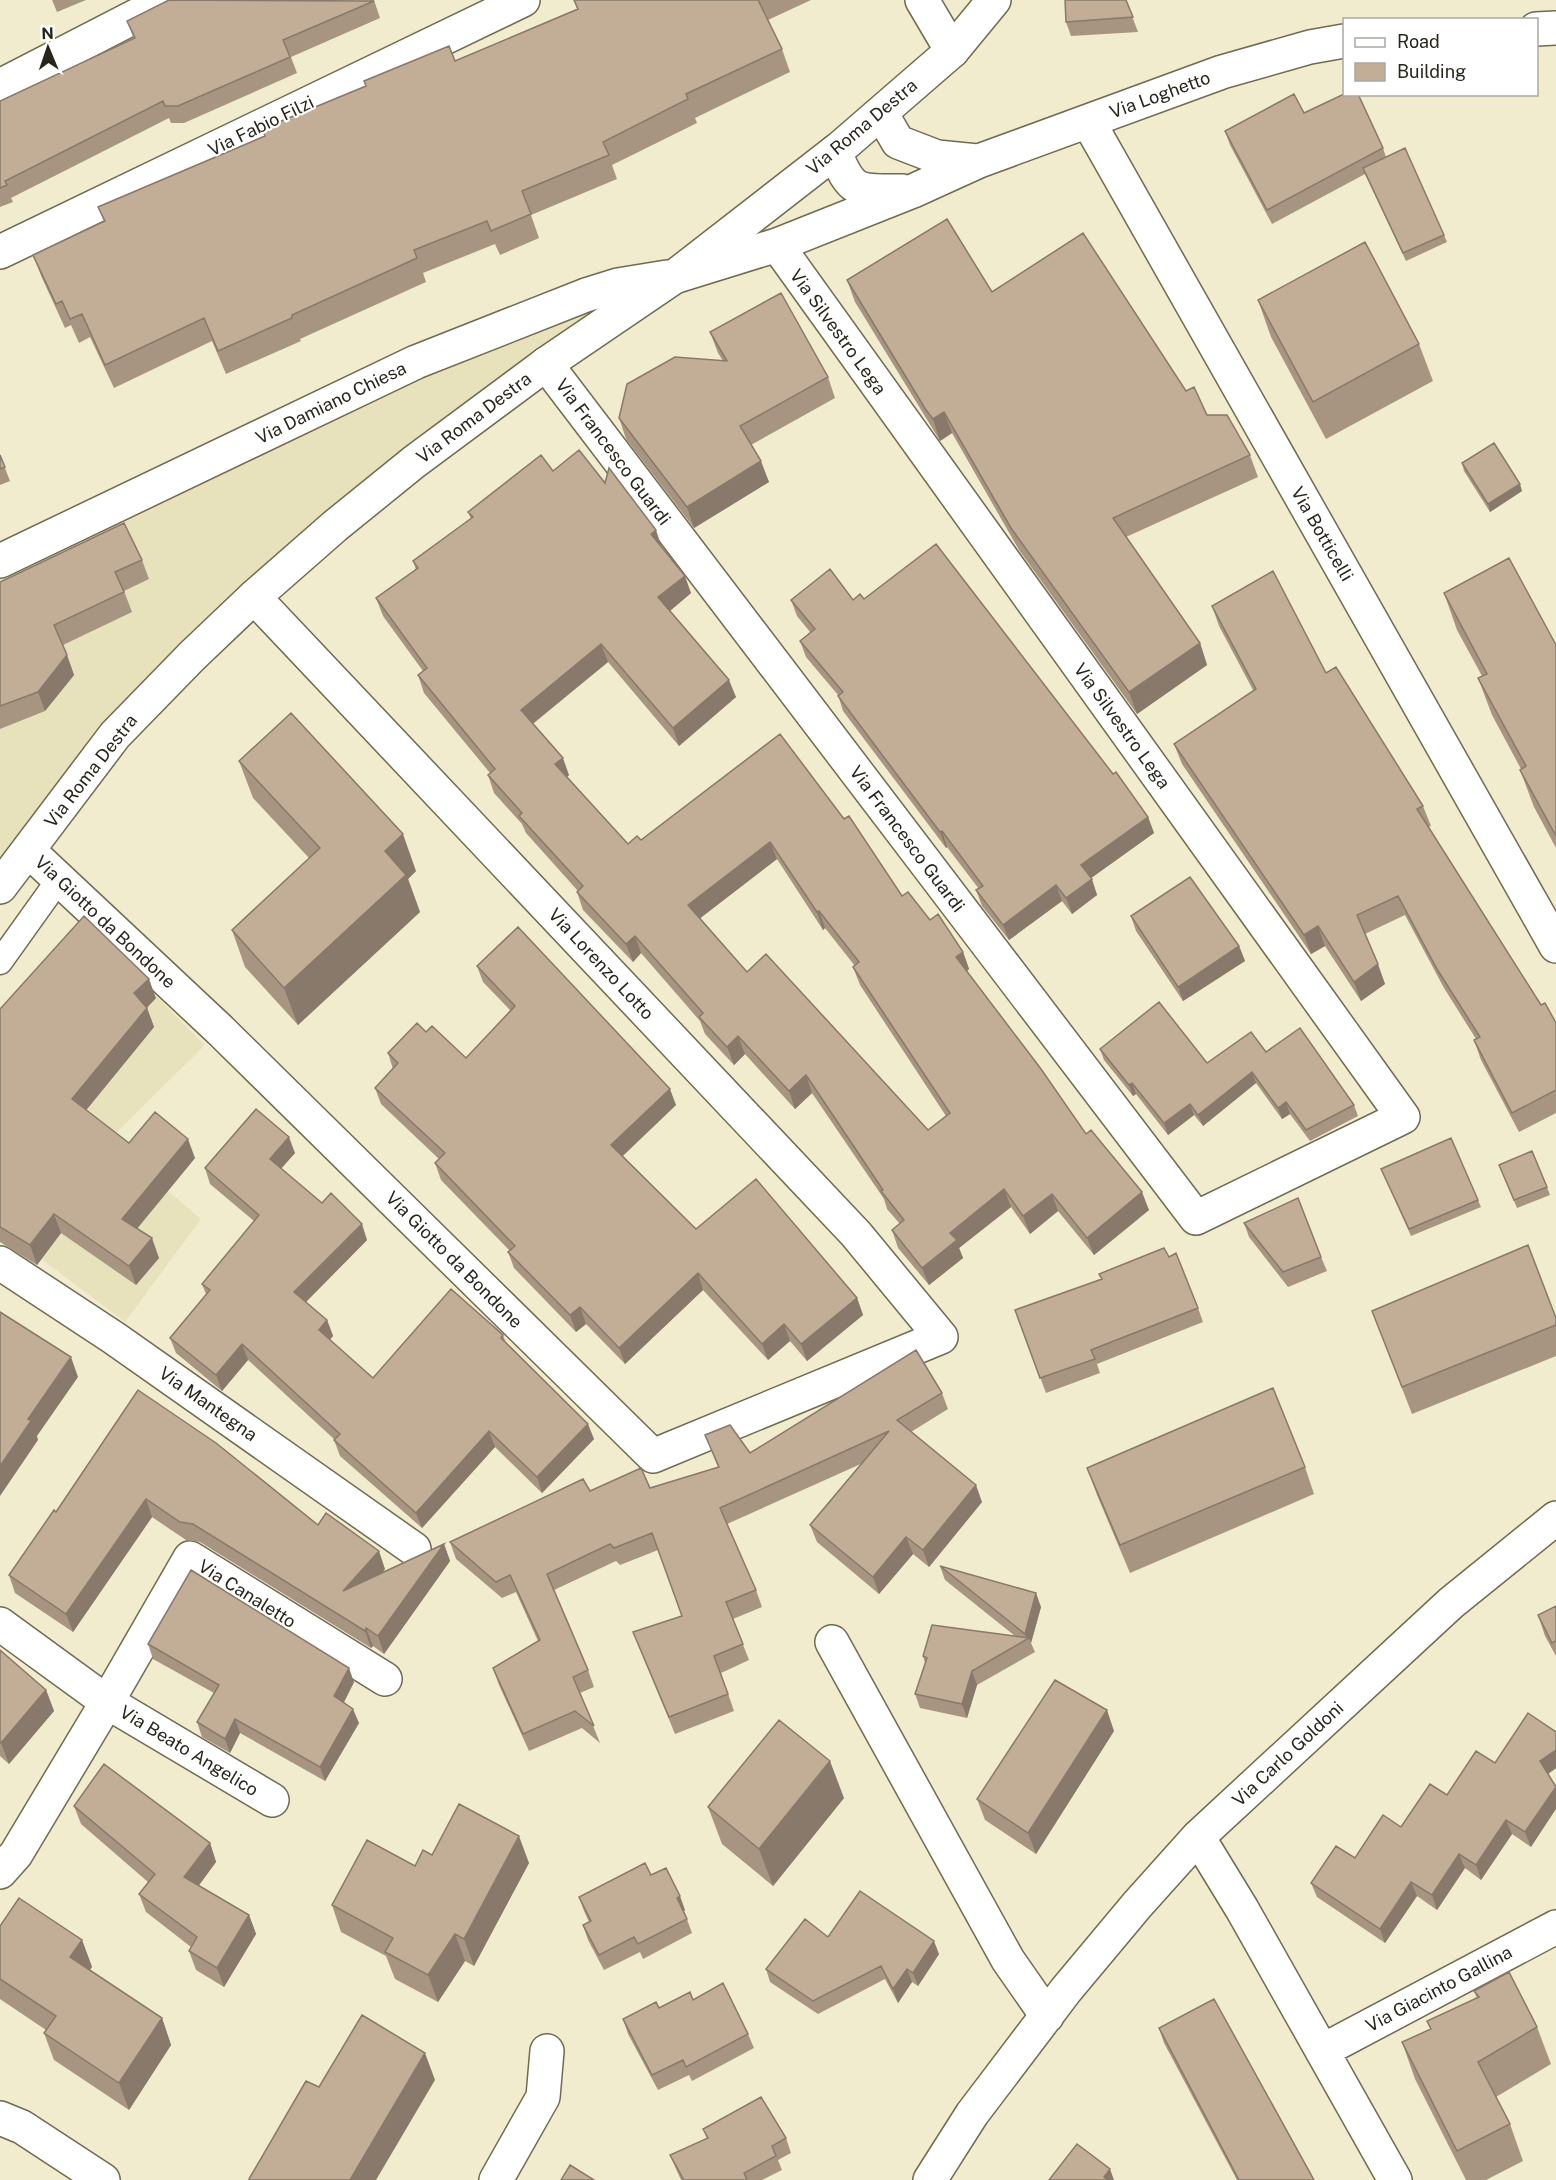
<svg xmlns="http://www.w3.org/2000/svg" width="1556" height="2180" viewBox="0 0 1556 2180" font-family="'Public Sans',sans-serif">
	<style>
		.built { fill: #e8e2bc }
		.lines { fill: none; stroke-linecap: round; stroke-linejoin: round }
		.service-casing { stroke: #6f6a50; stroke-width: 27 }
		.minor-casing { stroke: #6f6a50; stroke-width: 36 }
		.tertiary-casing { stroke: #6f6a50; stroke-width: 36 }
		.service { stroke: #fff; stroke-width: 24 }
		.minor { stroke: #fff; stroke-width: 33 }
		.tertiary { stroke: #fff; stroke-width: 33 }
		.wall { fill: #a79582; fill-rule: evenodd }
		.shaded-wall { fill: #88796a }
		.building { fill: #c2ad97; stroke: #88796a; stroke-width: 1.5; fill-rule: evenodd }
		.labels { text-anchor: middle; stroke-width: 4.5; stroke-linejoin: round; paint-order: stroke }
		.street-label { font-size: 18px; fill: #28261b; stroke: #fff }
	</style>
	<rect width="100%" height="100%" fill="#f2eccf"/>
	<path class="built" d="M659,278L254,597L0,892V561L416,362Z
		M94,934L205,1045L108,1141L201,1219L125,1322L0,1228V1049Z"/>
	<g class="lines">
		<g class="service-casing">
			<path id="service" d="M0,962L60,878"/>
		</g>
		<g class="minor-casing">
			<path id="minor" d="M922,0L952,51
				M1536,29L1556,28
				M0,86L167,0
				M881,113L898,142L937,157L977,161
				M1088,121L1556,946
				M835,152C852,195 859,191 902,191
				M0,252L523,0
				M677,276L777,245L913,191L979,161L1222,72L1310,47L1344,41
				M546,364L1196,1218L1403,1117L777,245
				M29,851L220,1030L653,1456L941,1337L856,1234L254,597
				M0,1263L114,1338L414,1549
				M0,1624L107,1702L272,1800
				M832,1642L1008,1960L1047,2016
				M1198,1837L1242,1909L1395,2180
				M0,1872L16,1854L107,1702L190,1558L385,1679
				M1322,2051L1556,1927
				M0,2118L22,2127L103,2180
				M496,2180L543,2097L547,2051
				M930,2180L972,2114L1066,1990L1137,1905L1198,1837L1451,1603L1556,1518"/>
		</g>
		<g class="tertiary-casing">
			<path id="tertiary" d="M0,561L416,362L586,295L618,285L667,277
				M0,887L115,735L192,656L254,597L335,526L414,462L546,364L674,277L840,148L952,51L994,0"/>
		</g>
		<use href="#service" class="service"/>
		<use href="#minor" class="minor"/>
		<use href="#tertiary" class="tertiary"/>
	</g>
	<path class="wall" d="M52,0H86L57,12Z
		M374,0L380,18L291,57L297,73L184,123H171L169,118L11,198L13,202L0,207V101L134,39L127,21Z
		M574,0H811L768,20L782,49L790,72L695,118L697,123L612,165L617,179L531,215L539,238L500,255L495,244L423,273L426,282L300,339L301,341L226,374L212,341L114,388L90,337L79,343L71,325L65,328L42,278L33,255L104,222L98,207L455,61L577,9Z
		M1126,0L1138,32L1071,36L1066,22Z
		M1304,113L1383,148L1386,157L1444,235L1447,242L1406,261L1365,174L1272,224L1230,145L1225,131Z
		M847,280L992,292L1186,391L1207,415L1250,455L1258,477L1126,537L1200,643L1207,665L1137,714L1019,550L952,433L940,441L934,431L855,302Z
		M1258,300L1419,344L1433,381L1326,439L1271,337Z
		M710,332L828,377L835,398L751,445L769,482L694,528L626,439L619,418L723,361L718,353Z
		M0,455L10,481L0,485Z
		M1462,463L1522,491L1490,512L1464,471Z
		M553,471L605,483L662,548L691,593L670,611L736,697L679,746L608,662L533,724L569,775L567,777L628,844L641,840L780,734L902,896L930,920L963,952L969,969L967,971L1086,1134L1149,1210L1094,1255L1058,1211L1030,1234L1011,1207L959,1248L963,1258L929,1285L898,1248L892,1230L900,1224L887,1209L884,1199L812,1093L795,1109L745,1054L734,1065L705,1034L700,1021L641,953L633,962L583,910L577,892L578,891L526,833L522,824L494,793L488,775L490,773L424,693L418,675L423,671L383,616L376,598L416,570L413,561L471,519L468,512ZM777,859L823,930L825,928L855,966L853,967L860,985L946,1116L928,1130L747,972L700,918Z
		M142,560L149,579L124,591L132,612L63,645L74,675L45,711L0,729V582Z
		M1444,593L1556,645V848L1534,807L1520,770L1521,769L1492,715L1478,678L1482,676L1457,630Z
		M864,599L1113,774L1148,817L1154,833L1091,878L1097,895L1072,914L1062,901L1009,940L982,906L976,890L979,889L947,847L946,848L843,711L838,695L806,657L800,641L810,632L797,616L791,600Z
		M1212,606L1326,673L1423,806L1431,826L1428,827L1541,1005L1556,1023V1113L1519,1132L1481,1060L1474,1040L1476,1039L1444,988L1405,915L1365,934L1385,984L1361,1001L1325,946L1311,954L1182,764L1174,744L1253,690L1219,626Z
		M239,761L416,871L408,879L420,912L298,1025L245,967L232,930L309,858L253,798Z
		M1131,916L1239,946L1245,961L1183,1001L1136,931Z
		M477,966L676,1105L623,1156L696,1229L857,1298L863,1315L807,1361L790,1341L768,1360L703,1290L625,1364L586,1324L576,1332L514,1268L508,1252L510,1251L441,1180L435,1163L439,1159L381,1104L375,1088L393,1069L388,1053L426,1032L466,1058L511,1011L483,982Z
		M156,998L147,1008L154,1027L86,1110L129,1143L195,1158L137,1229L159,1258L136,1285L61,1233L37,1265L0,1242V1009Z
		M1100,1049L1207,1063L1266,1052L1354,1105L1358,1116L1310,1141L1290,1114L1282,1119L1256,1083L1203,1126L1194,1115L1168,1135L1136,1094L1133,1096L1104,1060Z
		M295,1153L281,1169L367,1240L306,1302L327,1320L333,1336L330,1340L373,1378L503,1335L506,1343L594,1439L542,1493L495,1447L422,1528L340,1456L334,1440V1439L248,1360L222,1391L176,1353L170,1338L206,1294L202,1284L254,1221L210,1184L205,1168Z
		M1499,1165L1547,1187L1550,1195L1517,1208Z
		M1381,1169L1478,1200L1481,1207L1411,1236Z
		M1244,1223L1321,1257L1327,1271L1288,1287L1249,1237Z
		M1198,1308L1203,1322L1097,1364L1100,1373L1046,1393L1015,1310Z
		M1372,1311L1556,1318V1356L1412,1414Z
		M942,1393L948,1409L911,1432L982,1502L929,1567L913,1554L879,1594L817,1542L810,1525L863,1463L727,1524L756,1590L762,1607L733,1619L749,1660L721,1673L734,1711L675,1734L633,1632L682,1616L658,1550L620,1565L616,1561L554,1590L588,1670L594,1687L580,1693L600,1743L582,1728L529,1751L499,1685L493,1668L538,1641L516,1592L502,1598L456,1559L450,1542L590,1491L650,1488L718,1467L705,1435L750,1453Z
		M216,1443L318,1525L385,1569L382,1573L444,1544L450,1561L384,1654L373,1646L371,1648L200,1542L186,1540L152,1517L73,1632L15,1593L9,1575L56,1512Z
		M1305,1467L1314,1494L1130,1573L1097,1495L1087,1468Z
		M940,1566L1041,1607L1031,1643L1035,1652L977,1685L967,1718L920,1708L915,1694L925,1663L923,1656L1015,1636L945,1580Z
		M1556,1606V1656L1545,1636L1538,1615Z
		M148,1644L354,1682L344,1702L359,1723L325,1781L240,1733L230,1753L202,1737L197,1722L214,1693L153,1659Z
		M0,1650L46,1690L54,1711L9,1764L0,1756Z
		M1114,1731L1036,1854L985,1820L977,1799Z
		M1556,1732V1768L1548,1774L1531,1847L1512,1834L1481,1880L1465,1868L1437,1910L1417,1896L1385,1943L1317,1897L1311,1883L1355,1858L1495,1763Z
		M844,1798L773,1886L722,1844L708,1807Z
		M74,1806L210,1843L216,1862L199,1885L249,1915L256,1934L224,1987L196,1970L189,1951L191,1947L146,1912L139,1894L148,1882L81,1824Z
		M432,1855L529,1863L474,1966L465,1961L438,2002L395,1979L386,1956L341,1932L332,1905L415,1866Z
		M651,1875L685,1910L684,1911L692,1933L643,1959L640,1952L604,1970L588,1940L583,1925L589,1922L584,1911L579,1897Z
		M0,1926L82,1940L92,1967L89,1970L162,2018L171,2045L129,2110L54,2060L44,2033L46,2030L0,1999Z
		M828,1937L939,1954L918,1986L912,1982L898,2003L885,1979L818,2014L770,1982L766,1969Z
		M1474,1991L1537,2027L1551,2064L1496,2097L1510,2124L1523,2161L1486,2180H1466L1415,2079L1402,2042L1431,2030L1427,2021L1477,1998Z
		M693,2000L748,2034L754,2048L692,2081L689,2075L658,2090L628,2034L623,2019L659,2008Z
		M1159,2028L1314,2180H1237L1164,2043Z
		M703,2129L786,2138L791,2153L778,2160L782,2170L762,2180H681L676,2169L670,2155L707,2139Z"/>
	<path class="shaded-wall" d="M944,412L952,433L940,441L933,419Z
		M761,461L769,482L694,528L687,507Z
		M1520,484L1522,491L1490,512L1488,504Z
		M656,530L662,548L651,534Z
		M685,576L691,593L665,615L658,597Z
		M1200,643L1207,665L1137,714L1129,692Z
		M601,644L608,662L527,728L521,710Z
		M67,655L74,675L45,711L38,692Z
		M729,680L736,697L679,746L673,728Z
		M563,758L569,775L562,782L555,764Z
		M1148,817L1154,833L1087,881L1081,865Z
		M942,831L947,847L946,848L940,832Z
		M403,834L416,871L408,879L420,912L298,1025L284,988L385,851Z
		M770,842L777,859L694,923L688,905Z
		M1092,879L1097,895L1072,914L1066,898Z
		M1056,885L1062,901L1009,940L1003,925Z
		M819,911L825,928L823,930L817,912Z
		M1318,926L1325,946L1311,954L1304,935Z
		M635,936L641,953L633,962L626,944Z
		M1239,946L1245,961L1183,1001L1178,987Z
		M963,952L969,969L962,975L956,957Z
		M1378,964L1385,984L1361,1001L1354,982Z
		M149,979L156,998L141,1013L134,993Z
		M147,1008L154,1027L79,1119L72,1099Z
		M738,1036L745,1054L734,1065L727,1047Z
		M1252,1072L1256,1083L1203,1126L1198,1115Z
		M806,1075L812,1093L795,1109L789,1091Z
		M1132,1083L1136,1094L1133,1096L1129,1085Z
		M670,1089L676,1105L617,1161L611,1145Z
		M1286,1102L1290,1114L1282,1119L1278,1108Z
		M1190,1104L1194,1115L1168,1135L1164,1123Z
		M289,1137L295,1153L275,1175L270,1159Z
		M188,1139L195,1158L129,1238L122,1219Z
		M1004,1189L1011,1207L959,1248L963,1258L929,1285L922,1268L950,1233Z
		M1142,1192L1149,1210L1094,1255L1087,1238Z
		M1052,1194L1058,1211L1030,1234L1023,1216Z
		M54,1214L61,1233L37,1265L30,1245Z
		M362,1224L367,1240L300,1308L294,1292Z
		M152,1238L159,1258L136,1285L129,1266Z
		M698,1273L703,1290L625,1364L619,1348Z
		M857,1298L863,1315L807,1361L801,1344Z
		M580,1307L586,1324L576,1332L570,1315Z
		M327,1320L333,1336L324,1345L319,1330Z
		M784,1324L790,1341L768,1360L762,1344Z
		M242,1344L248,1360L222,1391L216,1375Z
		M71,1357L78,1377L37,1436L38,1440L0,1496V1466L28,1419Z
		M588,1424L594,1439L542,1493L537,1477Z
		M489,1431L495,1447L422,1528L416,1513Z
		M976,1485L982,1502L929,1567L923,1550Z
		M146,1499L152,1517L73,1632L66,1614Z
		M906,1537L913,1554L879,1594L873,1577Z
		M444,1544L450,1561L384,1654L378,1636Z
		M379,1551L385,1569L350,1609L343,1591Z
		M1036,1593L1041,1607L1031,1643L1029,1638L1027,1639L1025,1634Z
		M366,1628L373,1646L371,1648L365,1631Z
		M349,1668L354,1682L340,1710L334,1696Z
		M972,1671L977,1685L967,1718L962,1704Z
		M46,1690L54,1711L9,1764L1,1743Z
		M353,1709L359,1723L325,1781L320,1767Z
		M1107,1710L1114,1731L1036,1854L1028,1833Z
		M235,1719L240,1733L230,1753L225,1739Z
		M1556,1750V1768L1545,1776L1540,1761Z
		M830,1761L844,1798L773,1886L759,1849Z
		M1556,1787V1809L1531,1847L1525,1832Z
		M1506,1820L1512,1834L1481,1880L1476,1865Z
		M519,1836L529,1863L474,1966L464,1939Z
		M210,1843L216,1862L191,1896L184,1877Z
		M1459,1854L1465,1868L1437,1910L1432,1895Z
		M1411,1882L1417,1896L1385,1943L1380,1929Z
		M680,1896L685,1910L682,1913L677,1898Z
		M249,1915L256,1934L224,1987L217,1968Z
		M455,1934L465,1961L438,2002L428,1975Z
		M82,1940L92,1967L80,1984L70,1957Z
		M934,1941L939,1954L918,1986L913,1973Z
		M907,1969L912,1982L898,2003L893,1989Z
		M162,2018L171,2045L129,2110L119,2083Z
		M425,2053L435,2080L376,2180H350Z
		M1110,2169L1114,2180H1105L1104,2177Z"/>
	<path class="building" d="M169,0L374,1L283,40L290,57L178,106H165L163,101L5,181L7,185L0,188V101L135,38L127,21Z
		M574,0H758L782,49L686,94L688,99L603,142L609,155L522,191L531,214L491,231L487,221L414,250L417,258L292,315V318L218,351L204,318L105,365L82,314L70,319L62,301L56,304L33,255L105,221L98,207L265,136L262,129L366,86L364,81L449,46L455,61L578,9Z
		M1065,0H1126L1133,17L1066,22Z
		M1294,94L1304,113L1344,94H1358L1383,148L1267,210L1225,131Z
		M1405,148L1444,235L1403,253L1363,168Z
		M947,219L992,292L1083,233L1186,391L1194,387L1207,415H1227L1250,455L1113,518L1200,643L1129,692L1011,528L944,412L933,419L926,410L847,280Z
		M1365,242L1419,344L1313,402L1258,300Z
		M781,293L828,377L740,426L761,461L687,507L619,418L627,384L675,357L727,361L710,332Z
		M1494,443L1520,484L1488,504L1462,463Z
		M579,450L605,483L609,468L656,530L651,534L685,576L658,597L729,680L673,728L601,644L521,710L563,758L555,764L628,844L637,836L641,840L780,734L844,819L849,816L902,896L908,892L930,920L938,914L963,952L956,957L1041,1069L1086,1134L1091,1130L1142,1192L1087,1238L1052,1194L1023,1216L1004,1189L950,1233L957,1240L922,1268L892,1230L904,1220L881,1191L883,1190L806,1075L789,1091L738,1036L727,1047L699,1017L703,1013L635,936L626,944L577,892L583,886L519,816L522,813L488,775L495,769L418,675L427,668L376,598L418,568L413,561L473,517L468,512L541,455L553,471ZM770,842L817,912L819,911L859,962L853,967L950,1113L928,1130L766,954L747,972L688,905Z
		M0,455L5,467L0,469Z
		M124,523L142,560L115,572L124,592L54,625L67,655L38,692L0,706V582Z
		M936,544L1113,774L1116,772L1148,817L1081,865L1092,879L1066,898L1056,885L1003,925L976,890L983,886L942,831L940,832L838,696L843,692L800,641L815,629L791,600L830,569L853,600L860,594L864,599Z
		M1509,558L1556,645V836L1520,770L1526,766L1478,678L1487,674L1444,593Z
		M1273,571L1326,673L1336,667L1423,806L1417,809L1541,1005L1545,1003L1556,1023V1090L1512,1113L1474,1040L1480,1037L1437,969L1398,896L1357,915L1378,964L1354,982L1318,926L1304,935L1174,744L1256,689L1212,606Z
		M291,713L403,834L385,851L406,875L284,988L232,930L320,848L239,761Z
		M1190,877L1239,946L1178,987L1131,916Z
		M84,916L149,979L134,993L147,1008L72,1099L129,1143L155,1112L188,1139L122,1219L152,1238L129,1266L54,1214L30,1245L0,1227V1009Z
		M518,927L670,1089L611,1145L696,1229L756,1179L857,1298L801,1344L784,1324L762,1344L698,1273L619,1348L580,1307L570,1315L508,1252L515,1246L435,1163L445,1153L375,1088L398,1063L388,1053L417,1023L426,1032L432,1026L466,1058L515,1006L477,966Z
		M1159,1002L1207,1063L1251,1032L1266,1052L1300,1028L1354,1105L1306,1130L1286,1102L1278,1108L1252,1072L1198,1115L1190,1104L1164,1123L1132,1083L1129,1085L1100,1049Z
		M256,1109L289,1137L270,1159L322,1203L331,1193L362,1224L294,1292L327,1320L319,1330L373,1378L451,1289L503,1335L501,1338L588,1424L537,1477L489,1431L416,1513L334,1440L340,1434L242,1344L216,1375L170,1338L210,1290L202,1284L259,1215L205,1168Z
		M1451,1138L1478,1200L1409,1229L1381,1169Z
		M1532,1151L1547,1187L1514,1200L1499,1165Z
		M1298,1198L1321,1257L1283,1272L1244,1223Z
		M1528,1245L1556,1318V1325L1402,1387L1372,1311Z
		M1164,1248L1169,1257L1176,1253L1198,1308L1091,1350L1095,1359L1040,1378L1015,1310L1102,1279L1099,1274Z
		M0,1312L71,1357L28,1419L31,1421L0,1466Z
		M916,1350L942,1393L897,1420L976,1485L923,1550L906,1537L873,1577L810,1525L889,1431L720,1508L756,1590L726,1602L743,1644L714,1656L728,1694L669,1717L633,1632L682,1616L652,1533L614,1548L610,1544L547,1574L588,1670L573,1677L594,1726L575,1711L523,1734L493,1668L540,1640L510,1575L496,1582L450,1542L583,1479L590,1491L641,1468L650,1488L719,1467L705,1435L730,1425L750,1453Z
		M1273,1388L1305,1467L1120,1545L1087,1468Z
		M138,1390L216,1443L318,1525L326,1513L379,1551L343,1591L444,1544L378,1636L366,1628L365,1631L193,1524L180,1522L146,1499L66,1614L9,1575L54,1510L56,1512Z
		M940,1566L1036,1593L1025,1634Z
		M191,1570L349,1668L334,1696L353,1709L320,1767L235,1719L225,1739L197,1722L219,1685L148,1644Z
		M1556,1606V1641L1552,1643L1538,1615Z
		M932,1625L1029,1638L972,1671L962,1704L915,1694L927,1658L923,1656Z
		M0,1650L46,1690L1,1743L0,1741Z
		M1055,1680L1107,1710L1028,1833L977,1799Z
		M1528,1713L1556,1732V1750L1540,1761L1556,1787L1525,1832L1506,1820L1476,1865L1459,1854L1432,1895L1411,1882L1380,1929L1311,1883L1336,1846L1355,1858L1383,1815L1401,1827L1430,1784L1447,1795L1476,1751L1495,1763Z
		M779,1720L830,1761L759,1849L708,1807Z
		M104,1764L210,1843L184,1877L249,1915L217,1968L189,1951L197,1937L139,1894L155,1874L74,1806Z
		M459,1804L519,1836L464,1939L455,1934L428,1975L385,1952L393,1938L332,1905L367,1840L415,1866L423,1850L432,1855Z
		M645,1863L651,1875L666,1868L680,1896L677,1898L687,1919L638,1944L634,1937L599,1955L583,1925L591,1921L579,1897Z
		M860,1891L934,1941L913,1973L907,1969L893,1989L881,1966L813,2001L766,1969L805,1919L828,1937Z
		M19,1898L82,1940L70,1957L162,2018L119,2083L44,2033L56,2016L0,1979V1926Z
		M1509,1972L1537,2027L1478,2062L1510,2124L1457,2151L1402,2042L1431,2029L1427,2021L1479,1997L1474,1991Z
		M723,1983L748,2034L686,2067L683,2060L652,2075L623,2019L656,2002L659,2008L690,1992L693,2000Z
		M1214,1999L1314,2180H1239L1159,2028Z
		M362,2015L425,2053L350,2180H250L249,2179L306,2081L319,2087Z
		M761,2097L786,2138L772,2146L776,2156L744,2173L747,2180H684L670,2155L708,2138L703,2129Z
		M1077,2144L1110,2169L1104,2177L1108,2180H1049Z
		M570,2165L594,2180H561Z"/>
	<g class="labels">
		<g class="street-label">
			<text transform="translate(1160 95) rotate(-20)" y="6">Via Loghetto</text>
			<text transform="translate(261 126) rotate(-26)" y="6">Via Fabio Filzi</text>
			<text transform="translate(862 127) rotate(-40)" y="6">Via Roma Destra</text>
			<text transform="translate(838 332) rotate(54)" y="6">Via Silvestro Lega</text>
			<text transform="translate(331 403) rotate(-26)" y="6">Via Damiano Chiesa</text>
			<text transform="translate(474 418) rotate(-37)" y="6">Via Roma Destra</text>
			<text transform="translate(613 452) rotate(53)" y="6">Via Francesco Guardi</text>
			<text transform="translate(1322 534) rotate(60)" y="6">Via Botticelli</text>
			<text transform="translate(1122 726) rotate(54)" y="6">Via Silvestro Lega</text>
			<text transform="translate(91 771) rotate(-52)" y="6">Via Roma Destra</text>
			<text transform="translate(907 839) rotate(53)" y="6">Via Francesco Guardi</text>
			<text transform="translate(105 922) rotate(43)" y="6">Via Giotto da Bondone</text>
			<text transform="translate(601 964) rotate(47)" y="6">Via Lorenzo Lotto</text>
			<text transform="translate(454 1260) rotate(45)" y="6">Via Giotto da Bondone</text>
			<text transform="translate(208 1404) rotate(35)" y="6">Via Mantegna</text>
			<text transform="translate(247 1594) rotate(32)" y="6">Via Canaletto</text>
			<text transform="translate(189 1751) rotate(31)" y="6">Via Beato Angelico</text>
			<text transform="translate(1288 1754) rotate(-43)" y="6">Via Carlo Goldoni</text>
			<text transform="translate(1439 1989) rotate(-28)" y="6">Via Giacinto Gallina</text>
		</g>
	</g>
	<rect x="1343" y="18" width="195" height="78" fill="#ffffff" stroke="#a9a8a4" stroke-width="1.5"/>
	<rect x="1355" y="38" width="30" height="9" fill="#ffffff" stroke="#a9a8a4" stroke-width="1.5"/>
	<text x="1397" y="48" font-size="18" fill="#28261b">Road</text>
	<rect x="1355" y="63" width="30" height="18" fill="#c2ad97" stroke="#a9a8a4" stroke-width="1.5"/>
	<text x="1397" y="78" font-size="18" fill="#28261b">Building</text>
	<g transform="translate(48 48) rotate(358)" stroke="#ffffff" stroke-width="4.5" paint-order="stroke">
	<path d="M0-4.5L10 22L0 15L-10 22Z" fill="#28261b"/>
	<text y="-9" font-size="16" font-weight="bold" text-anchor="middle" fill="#28261b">N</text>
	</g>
</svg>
